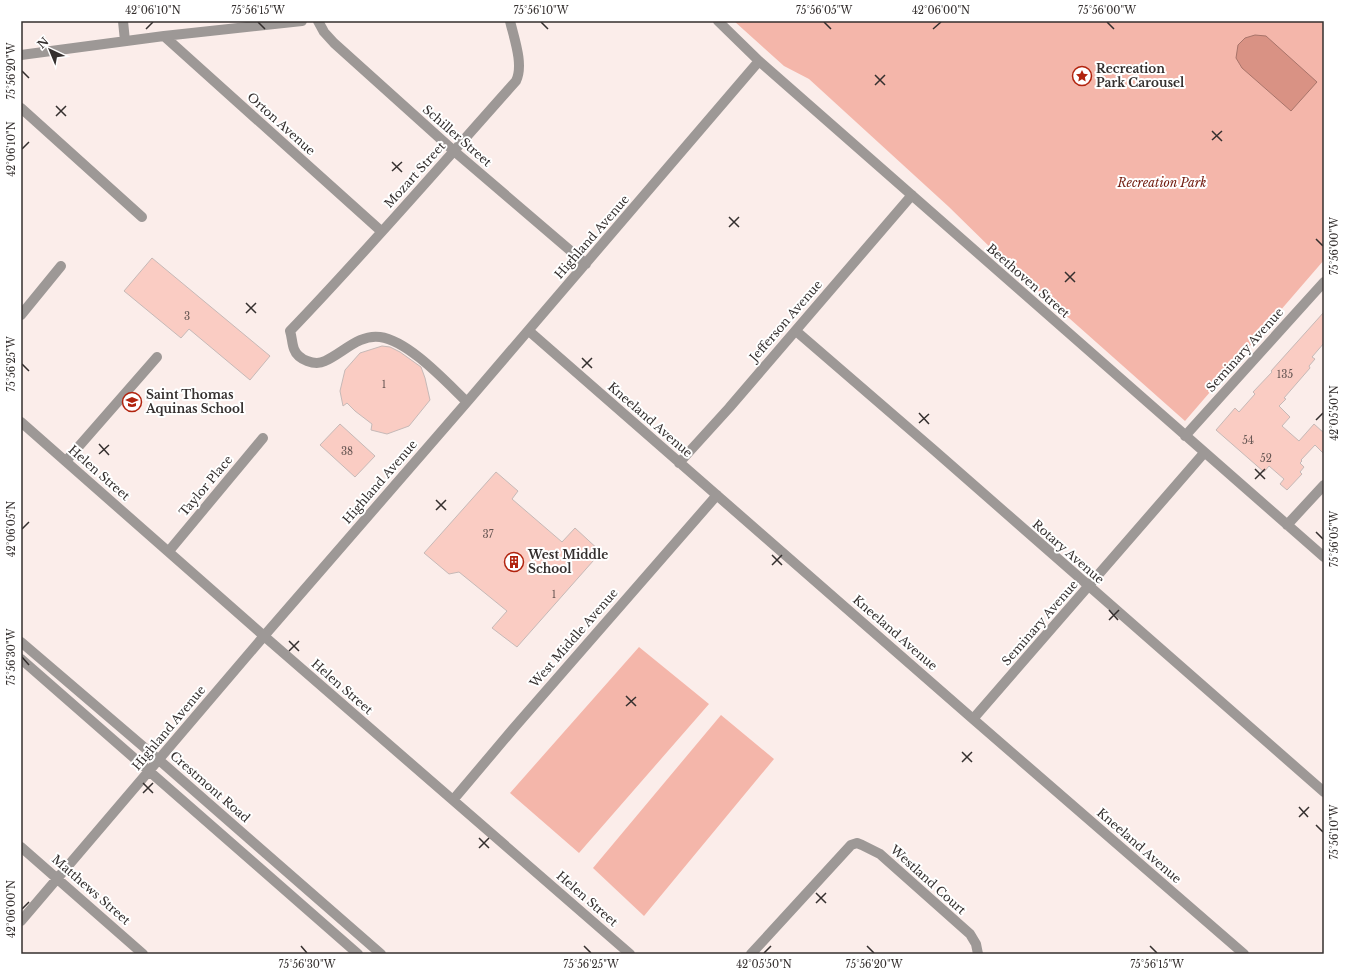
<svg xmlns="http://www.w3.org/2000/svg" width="1345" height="975" viewBox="0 0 1345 975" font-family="'Libre Baskerville',serif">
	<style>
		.green { fill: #f4b6aa }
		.water { fill: #d99284; stroke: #a8746a }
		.building { fill: #faccc3; stroke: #c6b9b7 }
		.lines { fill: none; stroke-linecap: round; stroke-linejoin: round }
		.minor { stroke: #9d9896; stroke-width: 10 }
		.ticks { fill: none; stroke: #342f2e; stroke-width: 1.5 }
		.labels { text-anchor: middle; stroke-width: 4; stroke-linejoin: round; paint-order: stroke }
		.number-label { font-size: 10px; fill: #665653 }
		.poi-label { font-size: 12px; font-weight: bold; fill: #342f2e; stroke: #fff; text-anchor: start }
		.street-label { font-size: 12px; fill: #342f2e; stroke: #fff }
		.park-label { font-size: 12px; font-style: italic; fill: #742013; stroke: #fff }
		.neatline { fill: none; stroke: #342f2e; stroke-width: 1.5 }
		.ticks-label { font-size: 10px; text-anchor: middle; fill: #342f2e }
	</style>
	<rect width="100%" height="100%" fill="#fbedea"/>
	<path class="green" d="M734,21H1324V260L1185,421L998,255L949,207L809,79L784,66Z
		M639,647L709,704L579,853L510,793Z
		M721,715L774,759L644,916L593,868Z"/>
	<path class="water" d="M1255,35L1266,36L1317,82L1291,111L1242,68L1236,58L1238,45L1245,38Z"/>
	<path class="building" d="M152,258L270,356L250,380L189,329L181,338L124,291Z
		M1324,312V343L1312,357L1315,359L1309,366L1310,368L1284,398L1286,399L1279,406L1290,417L1282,426L1299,441L1314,424L1324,433V454L1315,445L1301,460L1302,461L1300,463L1304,467L1300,472L1302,474L1287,490L1280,484L1284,479L1269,466L1264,472L1216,430L1235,408L1239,412L1255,394L1253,392L1272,372L1271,371Z
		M382,346L390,347L400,352L421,367L425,378L430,400L409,426L387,434L371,430L372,424L355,411L347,403L343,406L340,391L345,370L360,353Z
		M340,424L375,456L355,477L320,445Z
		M496,472L518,491L512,499L562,542L575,528L601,552L517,647L492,628L507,611L459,572L449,574L424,553Z"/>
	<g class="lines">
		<path class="minor" d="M123,21L125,41
			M318,21L324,32L334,43L454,151L586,264
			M718,21L759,61L1324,557
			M164,36L381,231
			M21,55L164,36L302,21
			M21,108L142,217
			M21,315L61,266
			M529,331L973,719L1244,954
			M796,331L935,451L1324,792
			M467,402C446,382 409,341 380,337C359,334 343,353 325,361C315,366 298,360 294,349C292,344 292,337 290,331C368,250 441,165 516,81C524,65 514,38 510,21
			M21,422L264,636L630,954
			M1185,436L1324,282
			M66,461L157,357
			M679,463L729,408L912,195
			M1287,525L1324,485
			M169,551L263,438
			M21,642L159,760L381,954
			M21,659L358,954
			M973,719L1204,453
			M453,800L513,729L717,495
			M21,847L143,954
			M21,921L264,636L467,402L759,61
			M751,954L851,845L857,843L862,845L880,854L970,934L976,944L978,954"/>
	</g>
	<path class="ticks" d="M258,22L265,29M541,22L548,29M824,22L831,29M1107,22L1114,29M146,29L153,22M933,29L941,22M22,71L29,78M875,75L885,85M875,85L885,75M56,106L66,116M56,116L66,106M1212,131L1222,141M1212,140L1222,131M22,149L29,142M392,162L402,172M392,171L402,162M729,217L739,227M729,227L739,217M1316,239L1323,246M1065,272L1075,282M1065,282L1075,272M246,303L256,313M246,313L256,303M582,358L592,368M22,364L29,371M582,368L592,358M919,413L929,424M1316,420L1323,413M919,423L929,414M99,444L109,455M99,454L109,445M1255,469L1265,479M1255,479L1265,469M436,500L446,510M436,510L446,500M22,529L29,522M1316,532L1323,539M772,555L782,565M772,565L782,555M1109,610L1118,620M1109,620L1119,610M289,641L299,651M289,651L299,641M22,657L29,665M626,696L636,706M626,706L636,697M962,752L972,762M962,762L972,752M143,783L153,793M143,793L153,783M1299,807L1308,817M1299,817L1309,807M1316,825L1323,832M479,838L489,848M479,848L489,838M816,893L826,903M816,903L826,893M22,909L29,902M301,946L307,953M584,946L591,953M867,946L874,953M1150,946L1157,953M764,953L771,946"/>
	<defs>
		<g id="sight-ring" transform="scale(1)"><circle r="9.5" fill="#fff" stroke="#b1230e" stroke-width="1.5"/><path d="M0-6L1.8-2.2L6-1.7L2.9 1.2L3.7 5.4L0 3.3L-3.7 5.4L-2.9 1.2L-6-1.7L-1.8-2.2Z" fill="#b1230e"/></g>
		<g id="school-ring" transform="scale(1)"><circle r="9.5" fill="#fff" stroke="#b1230e" stroke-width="1.5"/><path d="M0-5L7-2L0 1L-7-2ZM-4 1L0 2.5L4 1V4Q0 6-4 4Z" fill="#b1230e"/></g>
		<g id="building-ring" transform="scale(1)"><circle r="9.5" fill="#fff" stroke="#b1230e" stroke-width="1.5"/><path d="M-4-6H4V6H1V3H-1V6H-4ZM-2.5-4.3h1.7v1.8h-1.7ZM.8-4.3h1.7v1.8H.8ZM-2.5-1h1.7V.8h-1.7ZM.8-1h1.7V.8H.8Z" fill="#b1230e"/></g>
	</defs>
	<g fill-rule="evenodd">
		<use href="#sight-ring" x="1082" y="76"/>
		<use href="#school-ring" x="132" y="402"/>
		<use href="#building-ring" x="514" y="562"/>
	</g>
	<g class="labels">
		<g class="number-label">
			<text x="187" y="320">3</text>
			<text x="1285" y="378">135</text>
			<text x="384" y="388">1</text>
			<text x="1248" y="444">54</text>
			<text x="347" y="455">38</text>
			<text x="1266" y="462">52</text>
			<text x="488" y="538">37</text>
			<text x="554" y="598">1</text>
		</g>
		<g class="poi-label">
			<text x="1096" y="73">Recreation<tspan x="1096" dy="14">Park Carousel</tspan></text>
			<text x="146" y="399">Saint Thomas<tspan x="146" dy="14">Aquinas School</tspan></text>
			<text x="528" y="559">West Middle<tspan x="528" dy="14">School</tspan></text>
		</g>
		<g class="street-label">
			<text transform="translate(281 124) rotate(42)" y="4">Orton Avenue</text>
			<text transform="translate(457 136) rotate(41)" y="4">Schiller Street</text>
			<text transform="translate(415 175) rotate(-48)" y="4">Mozart Street</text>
			<text transform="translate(592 237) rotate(-49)" y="4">Highland Avenue</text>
			<text transform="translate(1028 281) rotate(41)" y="4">Beethoven Street</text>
			<text transform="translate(786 321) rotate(-49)" y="4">Jefferson Avenue</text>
			<text transform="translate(1245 350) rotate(-48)" y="4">Seminary Avenue</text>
			<text transform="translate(650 420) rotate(41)" y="4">Kneeland Avenue</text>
			<text transform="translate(99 473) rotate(41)" y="4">Helen Street</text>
			<text transform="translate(380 482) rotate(-49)" y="4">Highland Avenue</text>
			<text transform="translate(206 486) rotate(-50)" y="4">Taylor Place</text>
			<text transform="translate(1068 552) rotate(41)" y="4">Rotary Avenue</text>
			<text transform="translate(1040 623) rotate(-49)" y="4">Seminary Avenue</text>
			<text transform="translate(895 633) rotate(41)" y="4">Kneeland Avenue</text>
			<text transform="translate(574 638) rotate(-49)" y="4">West Middle Avenue</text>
			<text transform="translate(342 687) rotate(41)" y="4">Helen Street</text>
			<text transform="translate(169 728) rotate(-50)" y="4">Highland Avenue</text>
			<text transform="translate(210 787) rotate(41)" y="4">Crestmont Road</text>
			<text transform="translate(1139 846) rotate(41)" y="4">Kneeland Avenue</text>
			<text transform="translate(928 880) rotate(42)" y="4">Westland Court</text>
			<text transform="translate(91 890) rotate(41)" y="4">Matthews Street</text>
			<text transform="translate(587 899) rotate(41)" y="4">Helen Street</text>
		</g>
		<g class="park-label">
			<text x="1162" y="187">Recreation Park</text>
		</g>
	</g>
	<rect width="1345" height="975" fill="none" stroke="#ffffff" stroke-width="44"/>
	<g transform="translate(50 50) rotate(316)" stroke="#ffffff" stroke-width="3" paint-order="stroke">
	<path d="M0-3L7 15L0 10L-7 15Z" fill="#342f2e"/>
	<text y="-6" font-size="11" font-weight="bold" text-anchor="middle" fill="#342f2e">N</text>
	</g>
	<rect x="22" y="22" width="1301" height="931" class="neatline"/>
	<g class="ticks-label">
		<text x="153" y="14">42°06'10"N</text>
		<text x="258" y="14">75°56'15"W</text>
		<text x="541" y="14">75°56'10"W</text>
		<text x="824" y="14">75°56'05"W</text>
		<text x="941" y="14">42°06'00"N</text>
		<text x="1107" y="14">75°56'00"W</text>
		<text transform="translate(11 71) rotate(-90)" y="4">75°56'20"W</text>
		<text transform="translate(11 149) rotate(-90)" y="4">42°06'10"N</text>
		<text transform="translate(1334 246) rotate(-90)" y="4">75°56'00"W</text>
		<text transform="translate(11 364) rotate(-90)" y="4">75°56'25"W</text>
		<text transform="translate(1334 413) rotate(-90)" y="4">42°05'50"N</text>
		<text transform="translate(11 529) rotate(-90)" y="4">42°06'05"N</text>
		<text transform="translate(1334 539) rotate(-90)" y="4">75°56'05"W</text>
		<text transform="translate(11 657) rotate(-90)" y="4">75°56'30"W</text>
		<text transform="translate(1334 832) rotate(-90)" y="4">75°56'10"W</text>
		<text transform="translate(11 909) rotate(-90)" y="4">42°06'00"N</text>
		<text x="307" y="968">75°56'30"W</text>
		<text x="591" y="968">75°56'25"W</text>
		<text x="764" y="968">42°05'50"N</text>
		<text x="874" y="968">75°56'20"W</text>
		<text x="1157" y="968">75°56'15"W</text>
	</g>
</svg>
